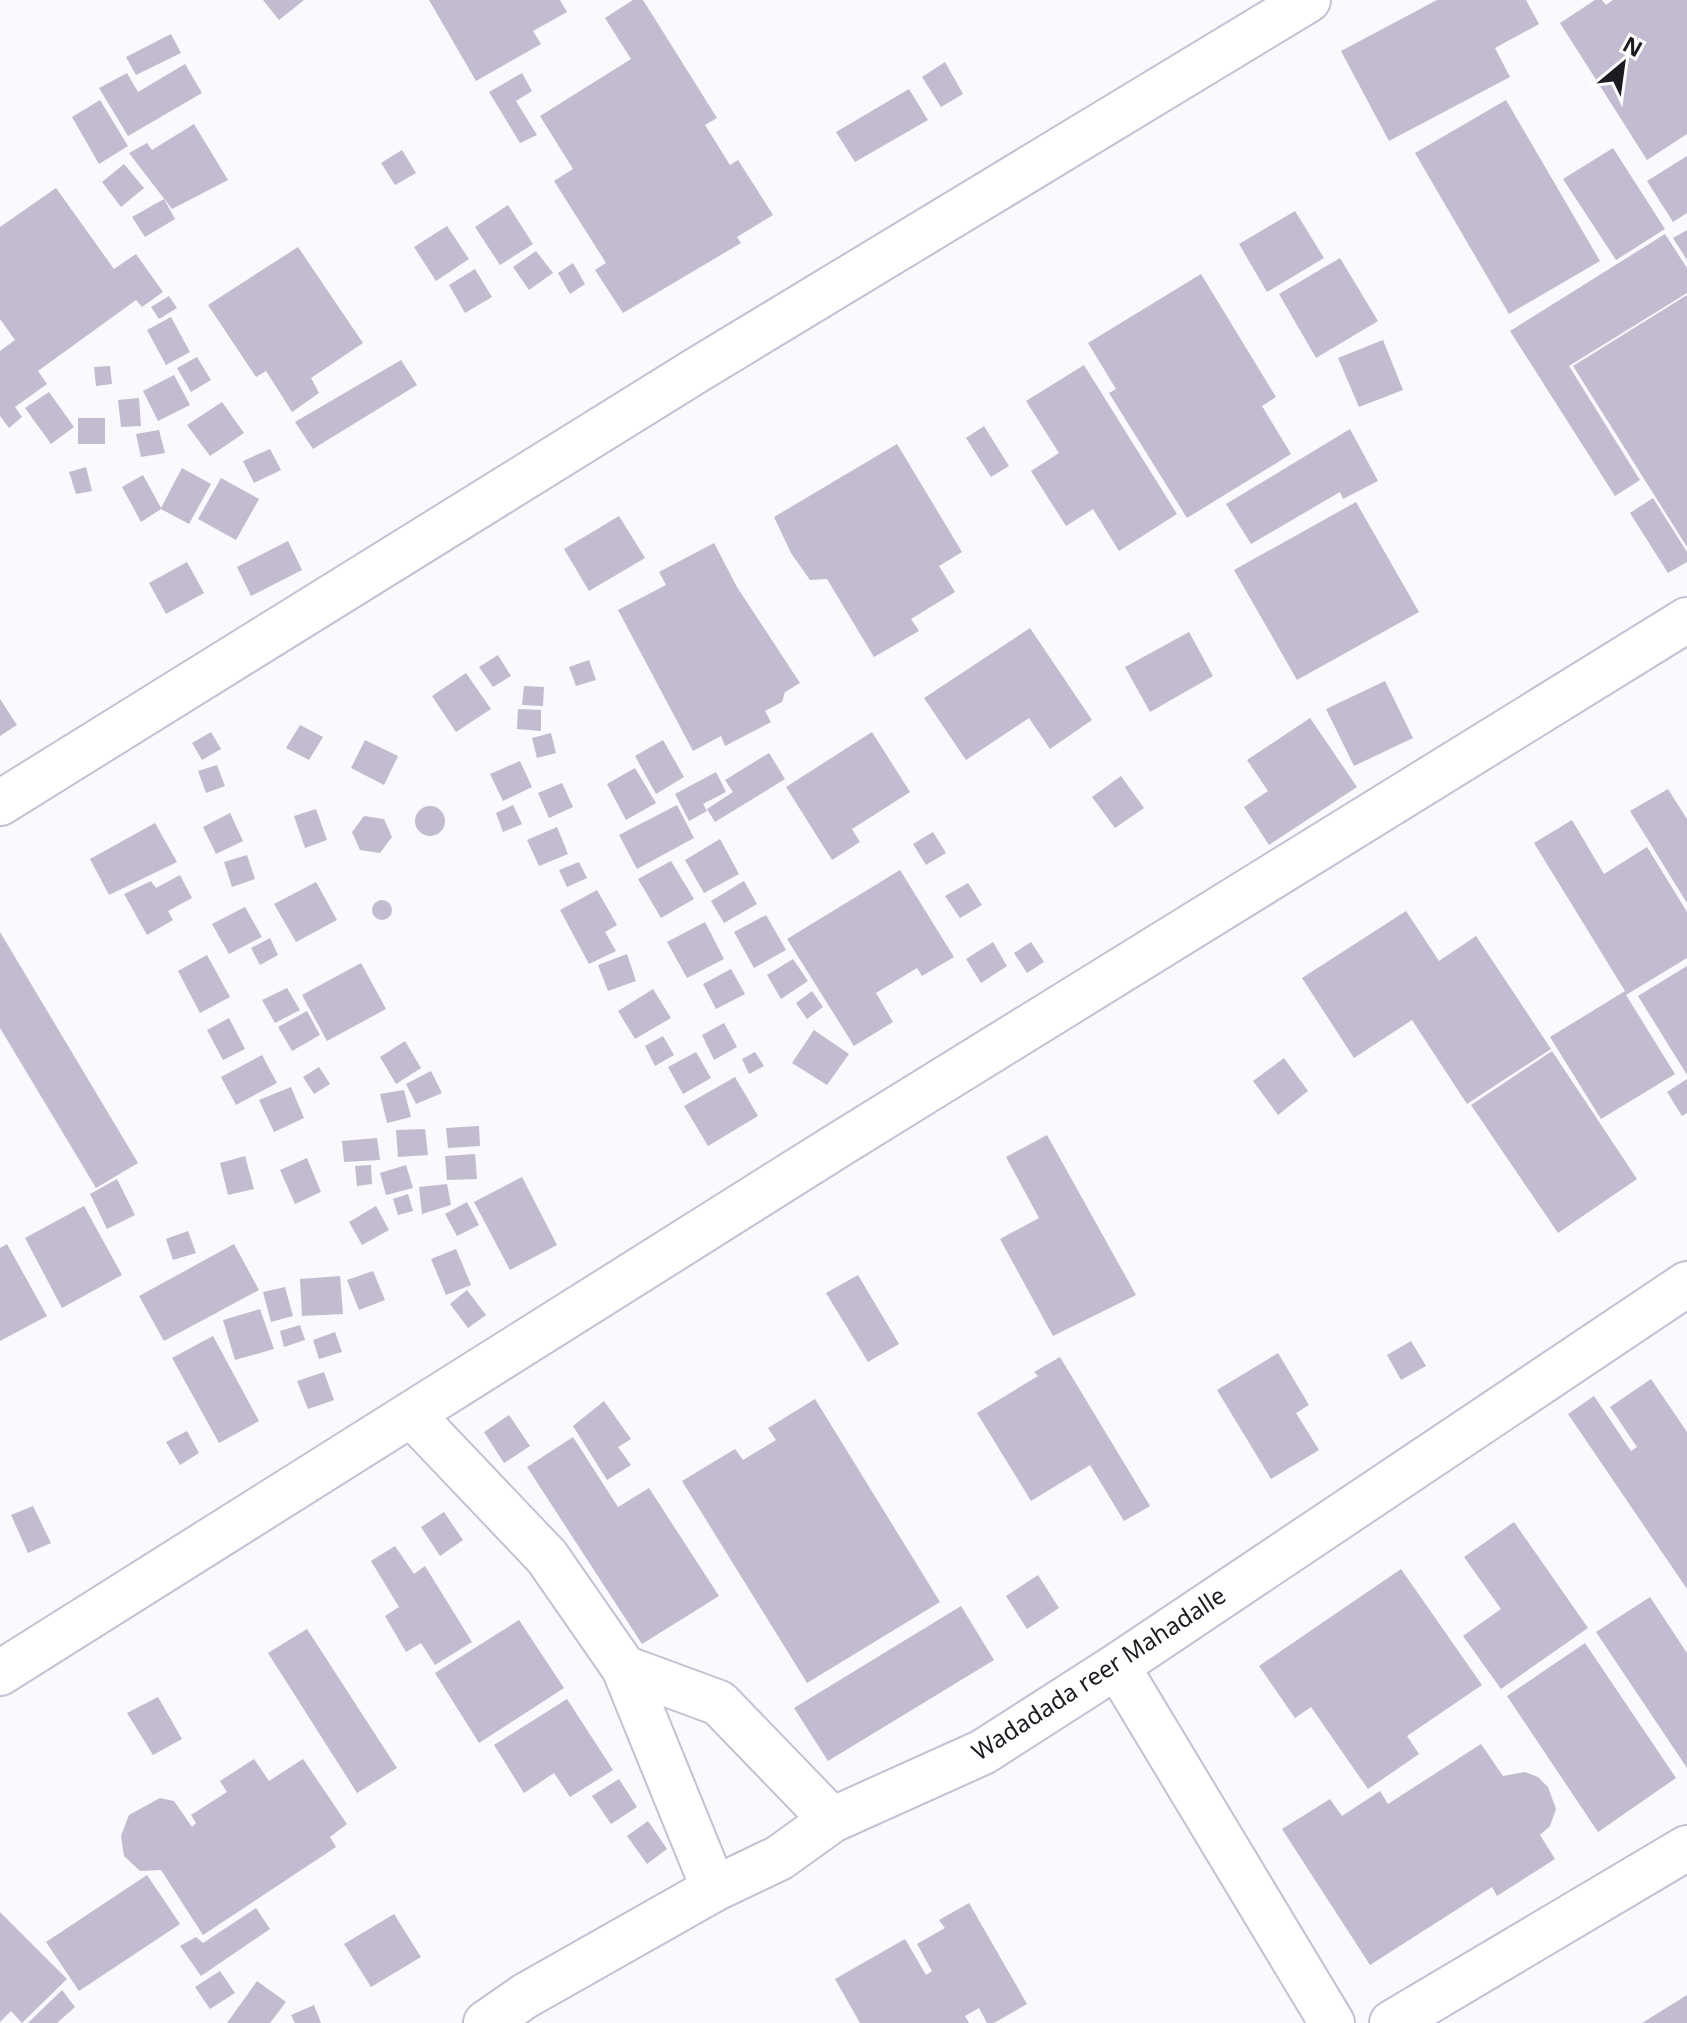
<svg xmlns="http://www.w3.org/2000/svg" width="1687" height="2023" viewBox="0 0 1687 2023" font-family="'Noto Sans',sans-serif">
	<style>
		.building { fill: #c3bbcf }
		.lines { fill: none; stroke-linecap: round; stroke-linejoin: round }
		.minor-casing { stroke: #c7bfd3; stroke-width: 48 }
		.minor { stroke: #fff; stroke-width: 44 }
		.labels { text-anchor: middle; stroke-width: 6; stroke-linejoin: round; paint-order: stroke }
		.street-label { font-size: 24px; fill: #1d1a21; stroke: #fff }
	</style>
	<rect width="100%" height="100%" fill="#faf9fd"/>
	<path class="building" d="M263,0H304L279,20Z
		M429,0H560L567,12L533,31L541,44L476,81Z
		M633,0H643L717,118L705,125L730,165L738,160L773,215L737,237L741,243L623,313L595,270L606,263L554,181L573,169L540,116L631,59L605,18Z
		M1437,0H1526L1539,24L1495,48L1510,77L1389,141L1341,51Z
		M1595,0H1602L1606,5L1613,0H1687V134L1647,160L1560,23Z
		M171,34L181,53L136,75L126,57Z
		M945,62L963,94L941,107L922,77Z
		M185,64L202,93L128,136L99,88L127,73L138,92Z
		M522,73L532,91L516,101L537,135L520,143L489,92Z
		M909,89L928,120L855,162L836,132Z
		M100,100L128,146L99,164L72,117Z
		M1506,100L1600,261L1509,314L1415,153Z
		M194,124L228,180L172,209L129,153L147,143L152,150Z
		M1613,148L1665,229L1616,260L1563,179Z
		M402,150L416,173L395,185L381,163Z
		M1687,156V213L1673,222L1647,181Z
		M124,164L144,188L121,207L102,182Z
		M56,188L114,269L136,254L163,292L142,307L136,300L38,371L47,384L15,407L22,417L9,428L0,416V351L15,340L0,319V227Z
		M164,199L175,219L145,237L132,217Z
		M508,205L533,244L500,265L475,227Z
		M1295,211L1324,258L1267,292L1239,244Z
		M447,226L469,259L436,281L414,247Z
		M1687,230V260L1673,238Z
		M1665,234L1687,268V293L1569,366L1640,480L1615,496L1510,331Z
		M298,247L363,343L311,378L319,393L292,412L266,371L256,377L208,305Z
		M536,251L553,273L529,290L513,267Z
		M1340,258L1378,321L1316,358L1279,294Z
		M573,263L585,284L570,294L558,273Z
		M475,269L492,297L465,313L449,285Z
		M1201,274L1276,397L1262,406L1291,454L1187,518L1109,393L1116,389L1088,343Z
		M1687,295V547L1573,366Z
		M169,296L177,308L159,319L151,307Z
		M171,317L190,352L166,365L147,330Z
		M1383,340L1403,390L1359,407L1338,358Z
		M197,357L211,380L191,392L177,368Z
		M401,360L417,385L313,449L295,422Z
		M1084,365L1177,514L1119,551L1093,509L1066,526L1031,471L1059,453L1026,401Z
		M110,366L112,384L96,386L94,367Z
		M174,375L190,405L158,421L143,391Z
		M49,392L74,427L51,444L25,408Z
		M139,398L141,426L121,427L118,400Z
		M222,402L244,433L210,456L187,425Z
		M78,418H105V444H78Z
		M984,426L1009,466L991,477L966,438Z
		M1350,429L1378,481L1343,499L1340,492L1251,544L1226,504Z
		M159,430L165,453L141,457L136,434Z
		M897,444L962,552L939,566L955,592L911,619L919,631L874,657L827,579L810,580L791,553L774,517Z
		M270,449L281,470L254,483L243,461Z
		M86,467L92,491L76,494L69,472Z
		M182,468L211,484L189,524L161,509L141,522L122,487L143,475L161,508Z
		M221,478L259,499L236,540L198,519Z
		M1653,498L1687,552V562L1668,573L1630,513Z
		M1356,502L1419,612L1297,680L1234,570Z
		M619,516L645,558L589,591L564,549Z
		M288,541L302,570L251,596L237,567Z
		M714,543L737,587L800,683L785,692L782,702L765,711L771,722L725,746L721,736L693,751L618,610L666,585L659,572Z
		M187,562L204,593L166,614L149,583Z
		M1030,628L1092,720L1050,749L1029,718L966,760L924,698Z
		M1189,632L1213,676L1150,712L1125,667Z
		M498,655L511,676L493,687L479,667Z
		M589,660L596,680L576,686L569,667Z
		M466,673L491,709L456,732L432,696Z
		M1385,681L1413,738L1354,766L1326,709Z
		M524,686L544,687L543,706L522,705Z
		M0,699L17,725L0,736Z
		M518,709L541,710V731L517,729Z
		M1310,718L1357,787L1269,845L1244,807L1268,791L1247,760Z
		M300,725L323,737L309,760L286,748Z
		M211,732L221,749L202,760L192,743Z
		M872,732L910,792L852,829L860,842L832,860L786,787Z
		M551,733L556,753L537,758L532,738Z
		M365,740L398,756L384,785L351,768Z
		M663,740L684,777L656,794L635,756Z
		M769,753L785,779L715,822L707,809L733,792L725,780Z
		M520,761L532,787L503,801L490,774Z
		M217,765L225,786L206,793L198,771Z
		M635,768L656,803L626,820L607,784Z
		M716,772L726,792L703,804L707,811L689,821L675,794Z
		M1121,776L1144,808L1115,828L1092,797Z
		M562,783L573,807L549,818L538,793Z
		M1668,789L1687,819V903L1630,811Z
		M513,805L522,824L503,832L496,813Z
		M677,805L694,838L637,869L619,835Z
		M415 821a15 15 0 1 1 30 0a15 15 0 1 1-30 0Z
		M316,809L327,840L305,848L294,816Z
		M230,813L243,841L216,854L203,827Z
		M364,816L384,819L392,837L380,853L360,850L352,832Z
		M1572,820L1604,874L1647,847L1687,912V958L1626,995L1675,1074L1601,1119L1550,1037L1625,991L1534,843Z
		M155,823L177,862L109,895L90,859Z
		M557,827L568,854L539,866L527,840Z
		M933,832L946,853L926,865L913,844Z
		M720,839L739,874L704,893L685,860Z
		M247,855L255,879L232,887L224,862Z
		M671,861L694,899L661,918L638,879Z
		M579,862L587,878L567,887L559,870Z
		M900,870L954,957L922,976L917,968L876,993L893,1022L854,1046L787,939Z
		M180,875L192,898L168,911L173,920L147,935L124,894L151,881L156,888Z
		M744,881L757,904L724,923L711,901Z
		M316,882L337,920L296,942L274,904Z
		M968,883L982,905L960,918L945,896Z
		M597,890L617,925L605,932L616,951L589,964L560,910Z
		M372 910a10 10 0 1 1 20 0a10 10 0 1 1-20 0Z
		M245,907L262,937L229,954L212,924Z
		M1406,911L1439,961L1476,936L1551,1049L1467,1104L1412,1020L1354,1058L1302,978Z
		M766,915L786,950L754,968L734,932Z
		M705,922L724,959L687,978L667,942Z
		M0,932L138,1163L96,1188L0,1028Z
		M270,938L278,955L260,965L251,948Z
		M993,942L1007,966L981,983L966,959Z
		M1031,942L1044,962L1027,973L1014,953Z
		M627,954L636,981L608,991L598,965Z
		M207,955L230,997L200,1013L178,971Z
		M793,959L808,981L781,999L767,975Z
		M361,963L386,1009L327,1041L302,995Z
		M1687,966V1075L1638,996Z
		M731,969L745,994L716,1009L703,984Z
		M287,988L300,1010L275,1023L262,1000Z
		M653,989L671,1018L635,1039L618,1011Z
		M812,991L823,1007L807,1019L796,1003Z
		M307,1011L320,1035L292,1051L278,1027Z
		M229,1018L245,1049L223,1060L207,1030Z
		M724,1023L737,1047L714,1060L702,1035Z
		M814,1030L849,1054L827,1085L792,1063Z
		M663,1036L674,1055L655,1066L645,1046Z
		M405,1041L421,1068L396,1084L380,1057Z
		M1552,1051L1637,1179L1558,1233L1471,1105Z
		M696,1052L711,1078L683,1094L668,1067Z
		M755,1052L764,1066L749,1074L742,1059Z
		M262,1055L277,1083L236,1105L221,1077Z
		M1284,1058L1308,1091L1278,1115L1253,1081Z
		M319,1067L330,1084L314,1094L303,1077Z
		M431,1071L442,1093L416,1104L406,1084Z
		M735,1077L758,1116L708,1146L684,1106Z
		M1687,1079V1113L1682,1116L1667,1092Z
		M291,1087L304,1118L274,1132L259,1100Z
		M404,1090L411,1117L387,1123L380,1094Z
		M479,1126L480,1146L448,1148L446,1128Z
		M425,1129L428,1155L398,1157L396,1130Z
		M1047,1135L1136,1295L1053,1336L1000,1239L1039,1218L1006,1157Z
		M377,1138L380,1160L344,1162L342,1141Z
		M475,1154L477,1179L447,1180L445,1156Z
		M245,1156L254,1189L228,1195L220,1163Z
		M307,1158L321,1192L295,1204L280,1170Z
		M371,1165L372,1184L357,1186L355,1166Z
		M406,1165L413,1188L386,1195L380,1173Z
		M522,1177L557,1245L510,1270L474,1202Z
		M117,1179L135,1215L107,1229L90,1194Z
		M447,1184L451,1205L422,1214L419,1187Z
		M408,1194L413,1211L398,1215L393,1199Z
		M467,1202L479,1225L457,1236L445,1214Z
		M84,1206L122,1275L62,1308L25,1238Z
		M376,1206L389,1230L362,1245L349,1222Z
		M188,1231L196,1253L173,1260L166,1239Z
		M7,1244L47,1316L0,1341V1248Z
		M234,1244L259,1290L164,1341L139,1296Z
		M456,1249L471,1285L446,1295L431,1259Z
		M373,1271L385,1300L359,1310L347,1280Z
		M858,1275L899,1344L868,1362L826,1293Z
		M340,1276L343,1314L302,1316L300,1279Z
		M285,1287L293,1316L271,1322L263,1292Z
		M467,1290L486,1315L468,1328L450,1304Z
		M260,1309L274,1349L235,1360L223,1320Z
		M300,1325L305,1340L284,1347L280,1331Z
		M335,1332L342,1352L319,1359L313,1340Z
		M213,1336L259,1421L219,1443L172,1358Z
		M1411,1341L1426,1366L1401,1380L1387,1355Z
		M1278,1353L1309,1405L1296,1413L1319,1450L1271,1479L1217,1390Z
		M1060,1357L1150,1506L1124,1521L1090,1465L1031,1501L977,1413L1038,1376L1034,1372Z
		M324,1372L334,1400L308,1409L297,1381Z
		M1651,1379L1687,1432V1589L1568,1414L1594,1396L1631,1451L1637,1447L1610,1407Z
		M815,1399L940,1602L807,1683L682,1481L735,1449L743,1460L776,1440L768,1428Z
		M604,1401L631,1439L618,1447L631,1465L607,1480L573,1426Z
		M509,1415L530,1446L504,1463L484,1432Z
		M187,1431L199,1453L180,1465L166,1442Z
		M573,1437L618,1507L649,1488L719,1596L642,1644L527,1467Z
		M33,1506L51,1543L28,1553L11,1515Z
		M444,1512L463,1540L440,1556L421,1527Z
		M1514,1522L1588,1628L1501,1689L1463,1636L1501,1609L1464,1557Z
		M395,1546L414,1574L425,1566L472,1642L435,1665L421,1643L406,1652L385,1616L399,1607L371,1561Z
		M1401,1569L1482,1685L1407,1736L1419,1754L1368,1789L1311,1707L1295,1718L1259,1666Z
		M1038,1575L1059,1608L1027,1629L1006,1596Z
		M1650,1597L1687,1653V1768L1596,1632Z
		M961,1606L994,1660L828,1761L794,1708Z
		M519,1620L564,1688L479,1743L435,1673Z
		M307,1629L397,1768L357,1793L268,1653Z
		M1585,1643L1676,1778L1598,1832L1507,1696Z
		M158,1697L182,1739L153,1755L127,1713Z
		M567,1699L613,1770L570,1797L554,1773L524,1793L494,1745Z
		M1481,1744L1503,1776L1525,1772L1538,1777L1548,1787L1556,1809L1550,1826L1540,1835L1555,1859L1497,1896L1492,1887L1370,1965L1282,1829L1330,1799L1342,1816L1380,1791L1388,1804Z
		M254,1759L269,1781L303,1759L347,1824L330,1837L336,1847L203,1935L161,1870L140,1871L124,1856L121,1836L129,1815L160,1798L174,1801L192,1827L196,1823L191,1815L227,1792L220,1781Z
		M619,1779L637,1807L611,1824L592,1796Z
		M648,1821L667,1849L647,1864L627,1836Z
		M147,1875L180,1924L79,1991L46,1942Z
		M969,1903L1027,2004L994,2023H987L979,2008L965,2016L969,2023H860L835,1979L905,1939L926,1975L932,1971L917,1944L945,1928L939,1920Z
		M256,1908L270,1929L201,1976L180,1946L196,1937L203,1943Z
		M0,1912L67,1979L22,2023L11,2011L0,2022Z
		M394,1914L421,1957L371,1987L344,1944Z
		M220,1971L235,1993L210,2009L195,1987Z
		M257,1981L286,2002L270,2023H227Z
		M62,1990L75,2007L57,2023H28Z
		M1687,1995V2023H1642Z
		M314,2005L321,2023H295L291,2015Z"/>
	<g class="lines">
		<g class="minor-casing">
			<path id="minor" d="M0,803L697,370L1308,0
				M411,1414L547,1557L624,1668L714,1889
				M1117,1666L1332,2023
				M624,1668L719,1703L832,1820
				M0,1673L840,1144L1687,620
				M486,2023L525,1996L714,1889L779,1858L832,1820L983,1752L1117,1666L1687,1284
				M1392,2023L1687,1848"/>
		</g>
		<use href="#minor" class="minor"/>
	</g>
	<g class="labels">
		<g class="street-label">
			<text transform="translate(1099 1674) rotate(-33)" y="8">Wadadada reer Mahadalle</text>
		</g>
	</g>
	<g transform="translate(1623 64) rotate(29)" stroke="#ffffff" stroke-width="6" paint-order="stroke">
	<path d="M0-6L14 30L0 20L-14 30Z" fill="#1d1a21"/>
	<text y="-12" font-size="22" font-weight="bold" text-anchor="middle" fill="#1d1a21">N</text>
	</g>
</svg>
